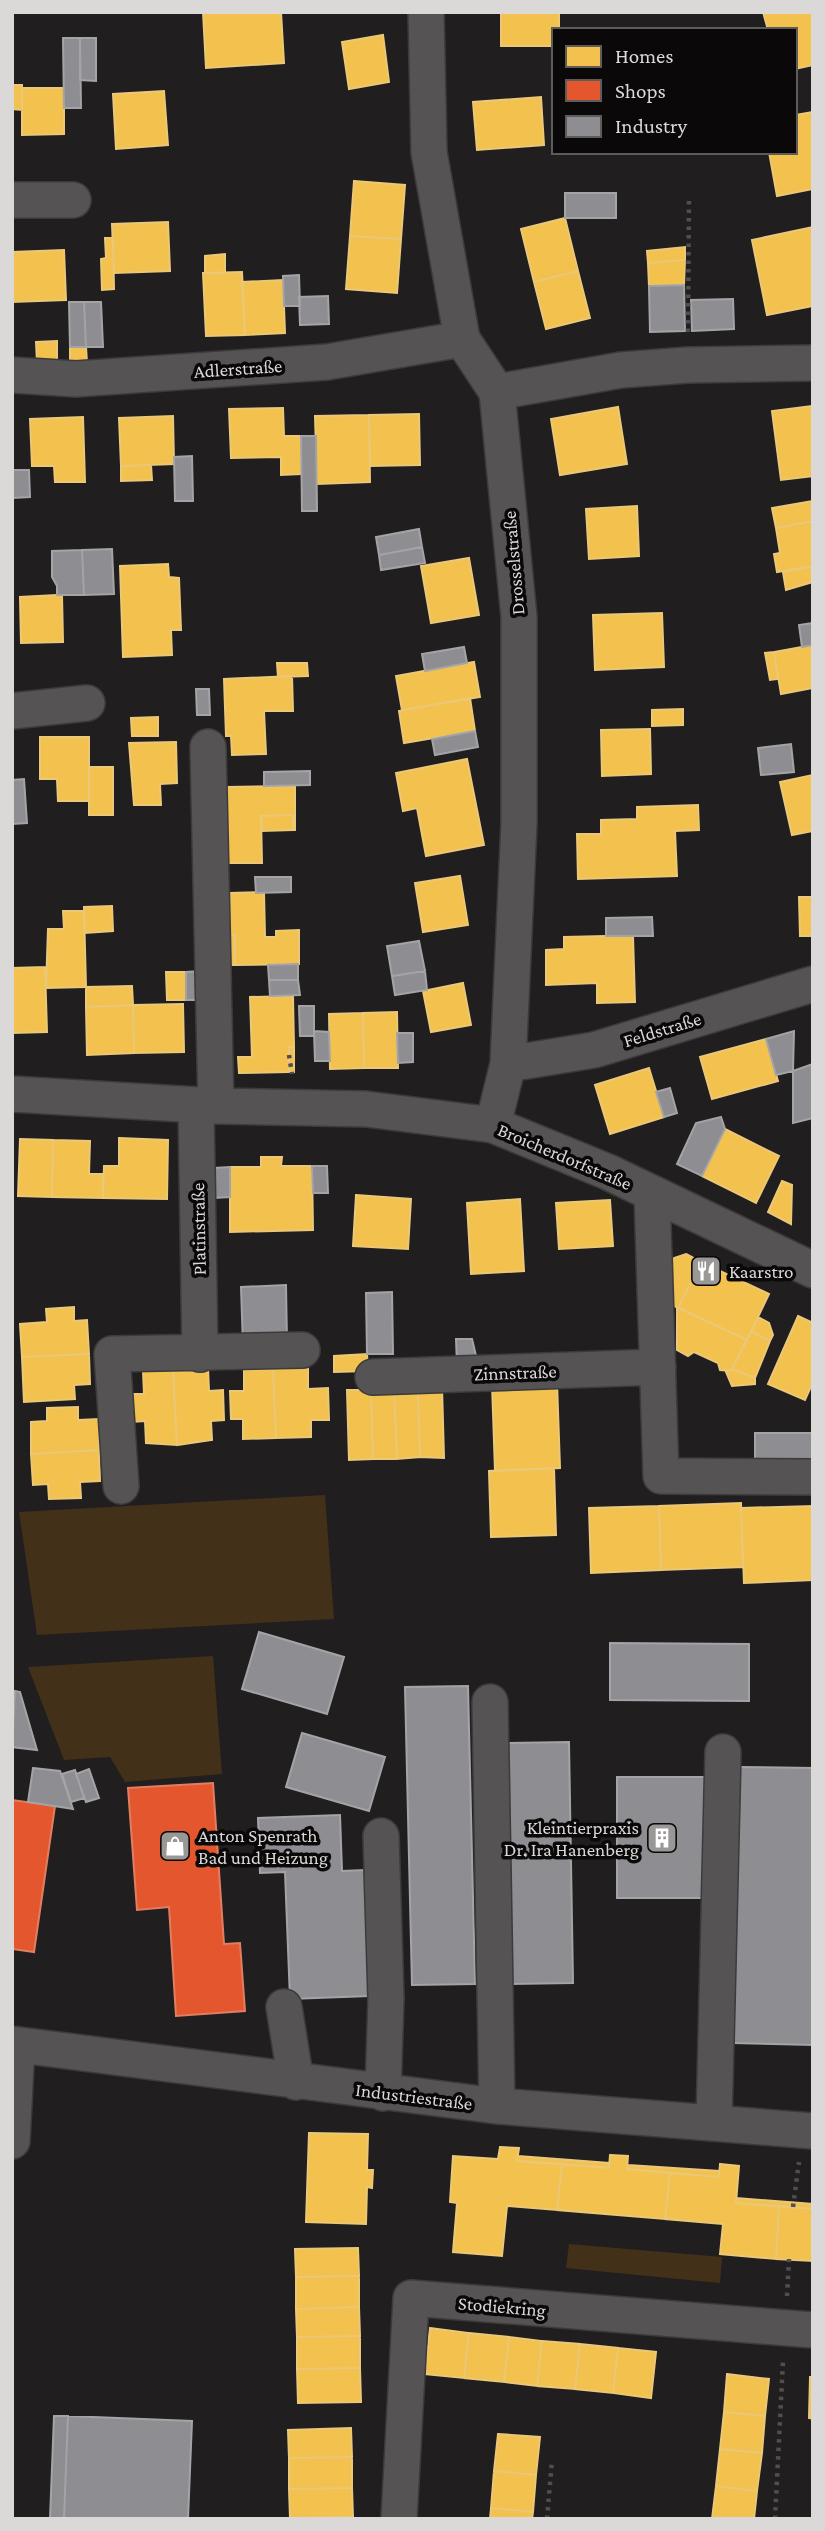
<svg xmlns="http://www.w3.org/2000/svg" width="825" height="2531" viewBox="0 0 825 2531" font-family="'Crimson Pro',serif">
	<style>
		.green { fill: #433019 }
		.homes { fill: #f2c14e; stroke: #ebc877; stroke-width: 2 }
		.shops { fill: #e4572e; stroke: #e17e61; stroke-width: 2 }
		.industry { fill: #8d8d92; stroke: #a4a4a7; stroke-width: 2 }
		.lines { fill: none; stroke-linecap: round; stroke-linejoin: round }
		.minor-casing { stroke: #3c3a3a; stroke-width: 38 }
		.path { stroke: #504e4f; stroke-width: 4.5; stroke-dasharray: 3.5 5; stroke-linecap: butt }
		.minor { stroke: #555353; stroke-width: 35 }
		.labels { text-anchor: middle; stroke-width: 7; stroke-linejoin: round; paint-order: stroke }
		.street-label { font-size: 19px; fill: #dbd8d8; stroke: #0a0808 }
		.poi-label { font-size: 19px; fill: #dbd8d8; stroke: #0a0808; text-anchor: start }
	</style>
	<rect width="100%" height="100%" fill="#211e1f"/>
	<path class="green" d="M325,1495L334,1619L37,1635L19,1512Z
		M213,1656L222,1774L125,1782L110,1757L64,1760L28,1667Z
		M569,2244L722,2257L720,2283L566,2268Z"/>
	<path class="homes" d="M203,12H281L284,63L206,68Z
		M501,12H559V30H554V46H501Z
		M763,12H813V65L795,69V30H768Z
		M383,35L389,82L349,89L342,42Z
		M12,85H22V110L12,109Z
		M22,88H64V134L22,135Z
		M164,91L168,145L116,149L113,94Z
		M541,97L544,145L477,150L473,102Z
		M813,112V189L777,196L769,152H795V115Z
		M354,181L405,185L401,239L350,236Z
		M565,218L578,271L534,282L521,229Z
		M168,222L170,271L114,273L112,224Z
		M813,227V306L767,315L752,240Z
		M350,236L401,239L397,293L346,289Z
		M113,237L114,289L102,290L101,259L106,258L105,238Z
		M685,247V260L648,263L647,251Z
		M64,250L66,300L12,302V252Z
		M225,254V273H205V256Z
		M685,260L684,285L649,286L648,263Z
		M578,271L590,318L546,329L534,282Z
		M242,272L245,335L206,336L203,273Z
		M283,280L285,333L245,335L242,282Z
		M57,341V362L37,363L36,342Z
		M70,347H86L87,363H70Z
		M813,406V476L781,480L772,411Z
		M618,407L627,464L560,475L551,419Z
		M283,408L284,436H301V474L281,475V457L231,458L229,409Z
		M419,414L420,465L370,466L369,415Z
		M369,415L370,482L317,484L315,416Z
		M173,416L174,464L121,466L119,418Z
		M83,417L85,482H55L54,466H32L30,419Z
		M151,465L152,480L121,481V466Z
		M813,501V521L776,528L772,508Z
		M637,506L639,556L589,559L586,509Z
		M813,521V566L777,572L774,554L780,553L776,528Z
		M469,558L479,615L431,623L421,566Z
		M168,564L169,577L179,578L181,630H171L172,655L123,657L120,566Z
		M813,566V582L786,590L783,572Z
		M57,595H62L63,642L21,643L20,597Z
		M662,613L664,667L595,670L593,615Z
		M813,645V688L781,694L774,652Z
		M774,652L778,679L770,680L765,653Z
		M474,662L480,697L402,710L396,676Z
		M277,663H307L308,676L278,677Z
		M292,676L293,711H264L266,754L232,755L231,736H226L224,679Z
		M470,698L475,731L404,743L399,711Z
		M683,709V725L652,726V710Z
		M158,717V736H132L131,718Z
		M650,729L651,774L602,776L601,730Z
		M40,737H89V801H58L57,779H40Z
		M176,742L177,783L160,784L161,805H134L129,743Z
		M467,759L484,845L426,856L417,808L403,811L396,773Z
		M89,767H113V815H89Z
		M813,775V831L792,835L780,782Z
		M295,786V830H293V815L261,816L262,863H228L227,787Z
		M698,805L699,830L675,831L677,876L578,879L577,834H601V820L637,819V807Z
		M293,815V830L262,831L261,816Z
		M460,876L468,925L423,932L415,883Z
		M264,892L265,937H276V931L299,930V964L235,965V935H230V893Z
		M799,897H813V936H800Z
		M112,906L113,931L85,933L84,907Z
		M63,911H84L86,987L46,988L48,929H64Z
		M230,935H235V965H231Z
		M606,936H633L635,1002L597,1003V983L546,985V950L564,949V937Z
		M45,967L47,1032L12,1033V968Z
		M166,972H186V1000H167Z
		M463,983L471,1025L431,1032L423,991Z
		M132,986L133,1005L86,1007V987Z
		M293,996L294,1047H289V1072L239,1073L238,1057H252L250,997Z
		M183,1004L184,1052L134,1053L133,1005Z
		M133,1005L134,1053L87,1055L86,1007Z
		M397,1012L398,1068H364L363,1013Z
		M363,1013L364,1068L330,1069L329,1014Z
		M766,1039L778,1081L712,1099L700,1057Z
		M289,1047H294V1072H289Z
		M649,1068L664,1117L610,1134L595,1085Z
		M725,1129L779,1156L756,1203L702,1176Z
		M119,1138L168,1140L167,1199L103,1198L104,1166H119Z
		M20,1139L53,1140L52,1197L18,1196Z
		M53,1140L90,1141L89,1174H103V1198L52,1197Z
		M261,1157H282L281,1166H312L313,1230L230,1232V1167H261Z
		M782,1181L792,1185L791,1224L768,1212Z
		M356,1195L411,1199L408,1249L353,1246Z
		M520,1199L524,1271L471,1274L467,1203Z
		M610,1200L613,1246L559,1249L556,1203Z
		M686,1254L701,1262L678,1308L669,1303V1269L674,1258Z
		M701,1262L769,1294L747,1340L678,1308Z
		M74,1307V1321L87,1320L89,1354L22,1357L20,1324L47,1322L46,1309Z
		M677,1307L747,1340L731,1371L720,1370L718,1363L694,1352L688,1356L677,1350Z
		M798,1316L813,1323V1382L805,1400L768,1384Z
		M758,1317L769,1323L773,1335L770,1341L751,1331Z
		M751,1331L770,1341L755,1378L732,1369Z
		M89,1354L90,1384L74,1385L75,1399L24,1402L22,1357Z
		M367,1354L368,1371L334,1372V1356Z
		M208,1368L209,1391L223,1390L224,1420L211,1421L212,1440L177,1445L173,1369Z
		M308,1368V1389L328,1388L329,1420H311V1437L276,1438L273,1369Z
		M173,1369L177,1445L146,1443L145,1421L132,1422L130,1394H144L143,1371Z
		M273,1369L276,1438L243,1439V1419H231L230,1391H244V1370Z
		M732,1369L755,1378V1384L732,1386L726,1372Z
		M557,1382L560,1468L495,1471L492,1384Z
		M442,1387L444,1458L420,1457L418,1388Z
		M418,1388L420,1457L397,1459L394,1389Z
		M394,1389L397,1459H373L371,1390Z
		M347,1390H371L373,1459L349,1460Z
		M78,1407V1420L99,1419V1450L31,1454V1422L47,1421V1408Z
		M99,1450L100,1481L80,1482L81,1498L49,1499L48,1484L33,1485L31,1454Z
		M554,1468L556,1535L491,1537L489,1471Z
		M741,1503L743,1567L661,1570L659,1506Z
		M659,1506L661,1570L591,1573L589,1508Z
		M813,1506V1580L744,1583L741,1508Z
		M309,2133L368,2134L367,2170H373L372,2188L367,2187L366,2224L306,2222Z
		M500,2147L519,2148L517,2161L562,2164L557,2210L507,2206L502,2256L453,2252L457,2203L450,2202L453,2156L498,2159Z
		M610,2155L628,2156L627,2169L670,2173L665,2219L557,2210L562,2164L609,2168Z
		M518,2156L609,2163V2168L517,2161Z
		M720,2164L739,2166L736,2203L779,2206L776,2259L720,2254L723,2224L665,2219L670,2173L719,2177Z
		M628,2165L719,2171V2177L627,2169Z
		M736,2198L813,2204V2209L736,2203Z
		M779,2206L813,2209V2261L776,2259Z
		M358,2248L359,2276L296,2277L295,2249Z
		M359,2276V2307L296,2309V2277Z
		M359,2307L360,2336L297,2337L296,2309Z
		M430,2328L469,2333L464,2378L425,2374Z
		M469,2333L509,2337L504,2382L464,2378Z
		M360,2336V2368L297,2369V2337Z
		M509,2337L542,2341L537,2386L504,2382Z
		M542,2341L580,2344L575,2389L537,2386Z
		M580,2344L618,2348L613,2393L575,2389Z
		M618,2348L656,2352L651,2398L613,2393Z
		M360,2368L361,2402L298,2403L297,2369Z
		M727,2374L769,2379L765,2416L724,2412Z
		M810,2377H813V2419L809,2418Z
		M724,2412L765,2416L762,2453L720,2449Z
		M351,2428L352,2457L289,2458L288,2430Z
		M498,2434L540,2437L536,2475L494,2471Z
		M720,2449L762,2453L757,2491L716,2486Z
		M352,2457V2488L289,2489V2458Z
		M494,2471L536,2475L533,2512L491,2508Z
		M716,2486L757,2491L754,2519H712Z
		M352,2488L353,2517L290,2518L289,2489Z
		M491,2508L533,2512L532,2519H490Z
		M353,2517V2519L290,2518Z"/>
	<path class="shops" d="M213,1783L224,1944L240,1943L245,2011L176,2016L169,1907L137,1910L128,1788Z
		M12,1800L55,1806L34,1952L12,1949Z"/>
	<path class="industry" d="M63,38H80L81,108H64Z
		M80,38H96V81L80,80Z
		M565,193H616V218H565Z
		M299,275L300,306H284L283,276Z
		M684,285L685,331L650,332L649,286Z
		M328,296L329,324L300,325L299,297Z
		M733,299L734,329L692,331L691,300Z
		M69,302H84L86,347H70Z
		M84,302H101L103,347H86Z
		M301,436H316L317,511H302Z
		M192,456L193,501H175L174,457Z
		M12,470H29L30,497L13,498Z
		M419,529L422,547L379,555L376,537Z
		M422,547L425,563L381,570L379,555Z
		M112,549L114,594L84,595L82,550Z
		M82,550L84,595H57V586L52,577V551Z
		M813,623V645L802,647L799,625Z
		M464,647L467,663L425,671L422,654Z
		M196,689H209L210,715H197Z
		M475,731L478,747L435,755L432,739Z
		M791,744L794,772L761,775L758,748Z
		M310,771V785L264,786V772Z
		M24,779L27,823L12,824V780Z
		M255,877H291V892L256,893Z
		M652,917L653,936H606V918Z
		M419,941L425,971L392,976L387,946Z
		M298,964V980H269L268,965Z
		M201,971V1000H186V972Z
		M425,971L427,990L395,995L392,976Z
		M269,980H298L300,995L270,996Z
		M299,1006H314V1036H300Z
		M314,1031L329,1032L330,1061H315Z
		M794,1031L793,1071L776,1075L766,1039Z
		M397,1033H413V1062L398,1063Z
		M813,1064V1118L793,1123V1071Z
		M670,1088L677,1113L664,1117L656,1092Z
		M721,1117L725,1129L702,1176L677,1164L696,1123Z
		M312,1166H327L328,1193H313Z
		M230,1167V1197L214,1198V1168Z
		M286,1285L287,1344L243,1346L241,1287Z
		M392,1292L393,1354H367L366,1293Z
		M456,1339H472L478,1364L457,1365Z
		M755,1433H813V1463H755Z
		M259,1632L344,1657L327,1714L242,1689Z
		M610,1643L749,1644V1701L610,1700Z
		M468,1686L475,1984L412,1985L405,1687Z
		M15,1691L20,1692L37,1750L12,1747Z
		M302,1733L385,1757L369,1811L286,1787Z
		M569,1742L573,1983L510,1984L506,1743Z
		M739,1767L813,1768V2045L733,2043Z
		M33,1768L60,1771L73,1809L28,1802Z
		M89,1769L99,1798L86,1802L76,1774Z
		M75,1770L84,1798L71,1802L62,1774Z
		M617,1777H707V1898H617Z
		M340,1815L342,1871L365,1870L369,1996L290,1999L285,1872L260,1873L258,1818Z
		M54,2416H68L64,2519H50Z
		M68,2416L192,2421L188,2519H64Z"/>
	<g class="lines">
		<g class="minor-casing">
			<path id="minor" d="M426,12L429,152L462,339L497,392L519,617V823L508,1064L493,1125
				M12,200H73
				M12,375L76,379L327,362L462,339
				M497,392L621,370L688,365L813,363
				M12,711L87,703
				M208,747L216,1106
				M508,1064L594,1050L813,984
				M12,1094L216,1106L366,1109L493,1125L608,1172L813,1270
				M196,1105L200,1354
				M652,1194L661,1476L813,1477
				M373,1377L658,1367
				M121,1486L112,1354L302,1350
				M490,1702L497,2106
				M381,1836L386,1998L383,2093
				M284,2007L296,2082
				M12,2044L497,2106L813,2131
				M714,2123L723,1752
				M12,2141L17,2045
				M399,2519L411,2298L813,2330"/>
		</g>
		<path class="path" d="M688,332L689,196
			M289,1055L292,1074
			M793,2207L799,2162
			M787,2296L789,2259
			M547,2519L552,2460
			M775,2519L783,2361"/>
		<use href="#minor" class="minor"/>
	</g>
	<defs>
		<g id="restaurant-square" transform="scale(1.575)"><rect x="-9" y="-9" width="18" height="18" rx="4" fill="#9a9797" stroke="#0a0808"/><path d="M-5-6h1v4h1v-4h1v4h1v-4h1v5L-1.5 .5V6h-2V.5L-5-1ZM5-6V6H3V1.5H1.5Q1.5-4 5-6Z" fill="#fff"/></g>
		<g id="building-square" transform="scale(1.575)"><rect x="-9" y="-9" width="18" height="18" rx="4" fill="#9a9797" stroke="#0a0808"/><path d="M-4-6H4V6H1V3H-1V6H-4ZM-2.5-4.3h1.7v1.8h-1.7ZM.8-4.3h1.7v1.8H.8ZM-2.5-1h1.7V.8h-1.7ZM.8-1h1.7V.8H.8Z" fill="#fff"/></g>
		<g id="shop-square" transform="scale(1.575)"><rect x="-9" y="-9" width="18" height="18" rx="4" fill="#9a9797" stroke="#0a0808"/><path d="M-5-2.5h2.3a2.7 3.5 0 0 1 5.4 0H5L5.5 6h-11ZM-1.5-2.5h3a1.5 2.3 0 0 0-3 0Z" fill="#fff"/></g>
	</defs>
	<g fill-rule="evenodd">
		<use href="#restaurant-square" x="706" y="1271"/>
		<use href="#building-square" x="662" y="1838"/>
		<use href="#shop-square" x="175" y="1846"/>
	</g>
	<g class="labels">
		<g class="street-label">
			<text transform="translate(238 368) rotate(-4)" y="7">Adlerstraße</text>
			<text transform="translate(513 563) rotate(-95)" y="7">Drosselstraße</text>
			<text transform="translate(662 1029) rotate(-17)" y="7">Feldstraße</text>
			<text transform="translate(565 1156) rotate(23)" y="7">Broicherdorfstraße</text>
			<text transform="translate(198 1229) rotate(-91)" y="7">Platinstraße</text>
			<text transform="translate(515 1372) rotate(-2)" y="7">Zinnstraße</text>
			<text transform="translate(414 2096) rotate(7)" y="7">Industriestraße</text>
			<text transform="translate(502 2306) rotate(5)" y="7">Stodiekring</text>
		</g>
		<g class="poi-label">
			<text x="729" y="1278">Kaarstro</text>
			<text x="639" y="1834" text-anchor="end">Kleintierpraxis<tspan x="639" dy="22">Dr. Ira Hanenberg</tspan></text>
			<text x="198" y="1842">Anton Spenrath<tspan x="198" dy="22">Bad und Heizung</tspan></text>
		</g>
	</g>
	<rect width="825" height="2531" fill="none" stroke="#dbd8d8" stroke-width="28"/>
	<rect x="552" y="28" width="245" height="126" fill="#0a0808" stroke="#5e5b5b" stroke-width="2"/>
	<rect x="566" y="46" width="35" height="21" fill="#f2c14e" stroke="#5e5b5b" stroke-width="2"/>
	<text x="615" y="63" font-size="21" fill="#dbd8d8">Homes</text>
	<rect x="566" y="80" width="35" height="21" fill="#e4572e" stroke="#5e5b5b" stroke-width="2"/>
	<text x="615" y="98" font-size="21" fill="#dbd8d8">Shops</text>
	<rect x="566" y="116" width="35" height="21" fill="#8d8d92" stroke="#5e5b5b" stroke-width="2"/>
	<text x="615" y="133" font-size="21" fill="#dbd8d8">Industry</text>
</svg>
